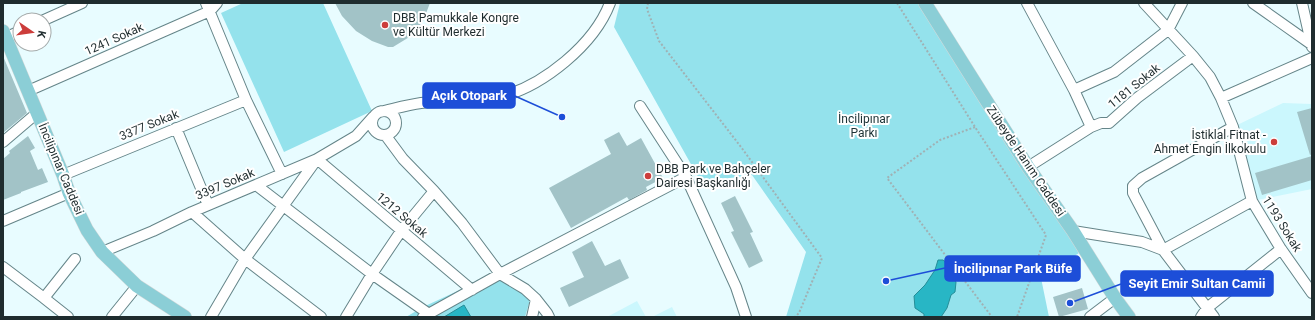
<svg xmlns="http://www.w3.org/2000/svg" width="1315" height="320" viewBox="0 0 1315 320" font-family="Roboto,sans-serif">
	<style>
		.built { fill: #cbf7fd }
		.green { fill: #94e2ec }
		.water { fill: #28b6c5; stroke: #258d98 }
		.building { fill: #a2c3c7 }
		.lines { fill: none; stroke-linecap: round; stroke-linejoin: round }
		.minor-casing { stroke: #658589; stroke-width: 12 }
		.major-casing { stroke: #d7d9d9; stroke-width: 14 }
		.path { stroke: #a0b1b4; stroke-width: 2; stroke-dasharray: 2 2; stroke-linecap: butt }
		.minor { stroke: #fff; stroke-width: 10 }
		.major { stroke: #8bced6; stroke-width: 13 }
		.poi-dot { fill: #cc3d3b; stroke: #fff; stroke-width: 1.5 }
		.labels { text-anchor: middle; stroke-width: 4; stroke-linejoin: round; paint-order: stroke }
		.poi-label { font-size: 12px; fill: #1f2c2e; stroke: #fff; text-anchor: start }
		.street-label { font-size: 12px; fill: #1f2c2e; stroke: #fff }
		.park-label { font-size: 12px; fill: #1c3235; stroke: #fff }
		.leader { fill: none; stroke: #1d4ed8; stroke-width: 1.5 }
		.callout-dot { fill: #1d4ed8; stroke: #fff; stroke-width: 1.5 }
		.callout { fill: #1d4ed8; stroke: #1d4ed8; stroke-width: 1.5 }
		.callout-label { font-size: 13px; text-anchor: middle; font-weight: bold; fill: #fff }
	</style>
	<rect width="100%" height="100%" fill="#e8fcff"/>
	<path class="built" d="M1283,103L1312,104V189L1252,201L1233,127Z
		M637,301L646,317H607Z
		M672,307L677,317H652Z"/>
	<path class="green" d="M243,3H323L372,111L284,152L221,13Z
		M620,3H929L1079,253L1041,278L1049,317H786L806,252L752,175L701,182L614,27Z
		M505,269L530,300L525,317H406L423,307Z"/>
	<path class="water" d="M938,260H943L948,264L945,276L946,278H953L956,282L955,292L951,295L947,308L941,317H924V314L915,308L914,296L925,285L935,270Z
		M464,305L471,317H444Z"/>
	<path class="building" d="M335,3H430L423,21L411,36L393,47H388L372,41L356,31L342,16Z
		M3,56L27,113L3,133Z
		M1312,108V154L1310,155L1297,112Z
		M619,132L627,146L641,138L663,178L646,187L647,190L629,200L627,197L571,228L549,188L611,154L604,140Z
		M28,136L35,148L30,151L38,170L42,168L48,182L21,192V193L3,200V159L10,153L9,151Z
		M1312,156V180L1262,195L1255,173Z
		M735,196L753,232L750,233L763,261L749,268L731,232L734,231L721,203Z
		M592,241L605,266L620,259L629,278L569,307L560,288L584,277L572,252Z
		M1082,288L1088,309L1059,317L1053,297Z"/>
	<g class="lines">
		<g class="minor-casing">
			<path id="minor" d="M206,3L246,100L282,174
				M1027,3L1074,90L1091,127
				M1144,3L1193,56L1210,77L1221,98L1233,127L1252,201L1281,249L1312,293
				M1253,3L1311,44
				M1302,3L1312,47
				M44,20L82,3
				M5,38L20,31
				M1074,90L1114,72L1168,30L1182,3
				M28,91L210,11L217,3
				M1221,98L1312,58
				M372 123a12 12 0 1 1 24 0a12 12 0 1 1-24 0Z
				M379,112C393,109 407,105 421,103C448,101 474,104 500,97C543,86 594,45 610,3
				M176,128L208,205
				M386,136L403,159L434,191L462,223L500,274L525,289L536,299L547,313L549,317
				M3,142L37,113
				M1028,167L1091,127L1101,123H1109L1137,98L1193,56
				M63,175L246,100
				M686,177L736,287L746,317
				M256,185L372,274L429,314
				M192,212L245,259L321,317
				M3,221L69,193
				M1073,231L1142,242L1163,250L1252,201
				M102,252L153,231L192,212L317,159L356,136L373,117
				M3,267L44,298
				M68,317L44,298L75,259
				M112,317L137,286
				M211,317L245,259L317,159L472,290
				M346,317L372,274L401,231L434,191
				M423,317L500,274L686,177L640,106
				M532,317L536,299
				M1090,317L1115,298
				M1201,317L1207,308L1281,249
				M1214,317L1163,250L1133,193V186L1142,178L1233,127"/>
		</g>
		<g class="major-casing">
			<path id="major" d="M925,3L1028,167L1073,231L1115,298L1129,317
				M3,31L63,175L69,193L87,230L102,252L137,286L185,317"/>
		</g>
		<path class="path" d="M648,3L647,9L659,41L741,147L822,258L799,313L795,317
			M897,3L975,127L1046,235L1017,317
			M975,127L940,140L887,178L992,317"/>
		<use href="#minor" class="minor"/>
		<use href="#major" class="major"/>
	</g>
	<g class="poi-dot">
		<circle cx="385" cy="25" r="4"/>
		<circle cx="1274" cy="142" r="4"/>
		<circle cx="648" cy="176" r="4"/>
	</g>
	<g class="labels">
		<g class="poi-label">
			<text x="393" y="22">DBB Pamukkale Kongre<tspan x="393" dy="14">ve Kültür Merkezi</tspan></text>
			<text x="1266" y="139" text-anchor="end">İstiklal Fitnat -<tspan x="1266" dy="14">Ahmet Engin İlkokulu</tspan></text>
			<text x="656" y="173">DBB Park ve Bahçeler<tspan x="656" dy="14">Dairesi Başkanlığı</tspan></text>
		</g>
		<g class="street-label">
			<text transform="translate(114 39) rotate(-24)" y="4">1241 Sokak</text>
			<text transform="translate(1134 86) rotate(-39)" y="4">1181 Sokak</text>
			<text transform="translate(149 125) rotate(-22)" y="4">3377 Sokak</text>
			<text transform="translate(1026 161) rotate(56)" y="4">Zübeyde Hanım Caddesi</text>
			<text transform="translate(61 169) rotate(67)" y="4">İncilipınar Caddesi</text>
			<text transform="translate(225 184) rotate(-23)" y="4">3397 Sokak</text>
			<text transform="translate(402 215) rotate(40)" y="4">1212 Sokak</text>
			<text transform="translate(1282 224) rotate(58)" y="4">1193 Sokak</text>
		</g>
		<g class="park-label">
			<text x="864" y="123">İncilipınar<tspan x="864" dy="14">Parkı</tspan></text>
		</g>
	</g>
	<path class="leader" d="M562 117L515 96M886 281L945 268M1070 303L1121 284"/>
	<g class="callout-dot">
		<circle cx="562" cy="117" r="4"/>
		<circle cx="886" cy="281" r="4"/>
		<circle cx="1070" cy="303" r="4"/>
	</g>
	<g class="callout">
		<rect x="423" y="83" width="92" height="25" rx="4"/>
		<rect x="945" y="256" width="135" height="25" rx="4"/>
		<rect x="1121" y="271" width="152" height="25" rx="4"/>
	</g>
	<g class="callout-label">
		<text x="469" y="100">Açık Otopark</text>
		<text x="1013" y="273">İncilipınar Park Büfe</text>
		<text x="1197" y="288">Seyit Emir Sultan Camii</text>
	</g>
	<rect width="1315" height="320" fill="none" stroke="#1f2c2e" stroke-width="8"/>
	<g transform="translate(32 32) rotate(103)"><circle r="19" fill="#ffffff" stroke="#a5abab"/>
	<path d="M0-3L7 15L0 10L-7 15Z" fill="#cc3d3b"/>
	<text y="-6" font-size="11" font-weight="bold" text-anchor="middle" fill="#1f2c2e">K</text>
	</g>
</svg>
